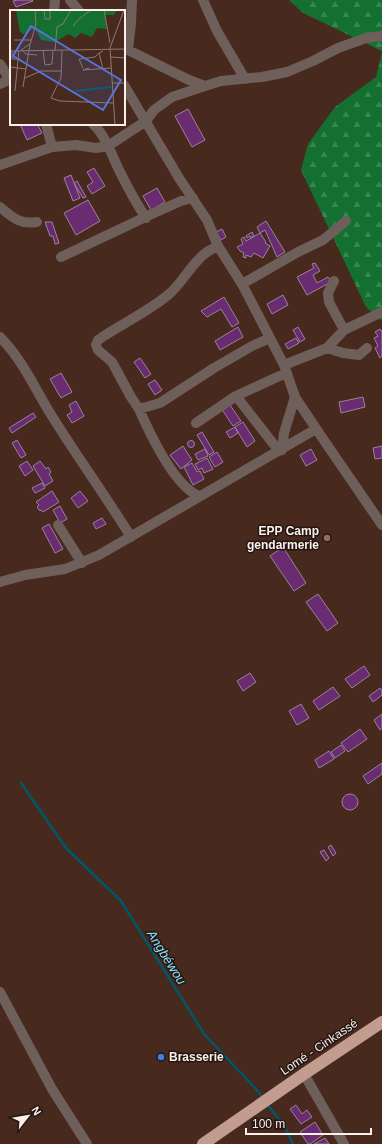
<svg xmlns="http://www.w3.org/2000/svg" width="382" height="1144" viewBox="0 0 382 1144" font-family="Helvetica,sans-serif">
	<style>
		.forest { fill: url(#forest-firs) }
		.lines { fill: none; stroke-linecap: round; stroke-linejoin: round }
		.stream { stroke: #005769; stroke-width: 2.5 }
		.building { fill: #692c71; stroke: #9b829e }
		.street { stroke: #6f5f5a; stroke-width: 10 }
		.highway { stroke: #c19c8f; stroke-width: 12 }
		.education-dot { fill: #8d6e63; stroke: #241611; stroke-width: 1.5 }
		.shop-dot { fill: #3f7fe0; stroke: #241611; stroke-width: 1.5 }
		.labels { text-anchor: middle; stroke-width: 3; stroke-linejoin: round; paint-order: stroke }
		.poi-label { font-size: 12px; font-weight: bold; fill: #fcf0ec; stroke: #241611; text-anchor: end }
		.street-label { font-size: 12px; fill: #fcf0ec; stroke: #241611 }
		.water-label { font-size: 13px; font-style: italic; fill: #86e1fb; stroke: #241611 }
		.inset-river { fill: none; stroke: #005769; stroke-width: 2 }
		.inset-road { fill: none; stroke: #8f7970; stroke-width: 1 }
		.view { fill: #5576dd; fill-opacity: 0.15; stroke: #5576dd; stroke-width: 2 }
		.inset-edge { fill: none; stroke: #fcf0ec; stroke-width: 2 }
	</style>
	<defs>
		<pattern id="forest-firs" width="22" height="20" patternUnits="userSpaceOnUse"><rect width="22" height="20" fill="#147031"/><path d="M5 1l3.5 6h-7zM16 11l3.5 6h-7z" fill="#37854f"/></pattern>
	</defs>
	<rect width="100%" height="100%" fill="#47291e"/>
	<path class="forest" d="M289,0H382V51L303,13Z
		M382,53V321L366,307L301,170L308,144L335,107L376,77Z"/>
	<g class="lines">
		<path class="stream" d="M21,783L66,848L121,901L204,1034L256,1089L263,1098
			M267,1104L285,1127L293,1144"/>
	</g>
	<path class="building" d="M18,0H32L33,1L16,7L13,1Z
		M188,109L205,140L192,147L175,116Z
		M20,124H37L42,133L27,140Z
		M94,168L105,186L92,194L87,186L93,182L87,172Z
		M71,175L80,198L73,201L64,178Z
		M77,181L86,197L83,198L74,183Z
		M157,188L165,202L151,210L143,196Z
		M88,200L100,221L76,235L64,213Z
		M266,221L285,252L277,257L265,230L260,233L257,227Z
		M45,222H52L59,243L55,244L53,236H50Z
		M222,229L226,237L221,240L216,232Z
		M252,232L254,236L251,238L250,236L247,238L246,236Z
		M260,233L266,242L265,243L270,246L263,258L254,253L251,257L246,255V258L243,257L244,253L240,251L237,247L243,244L241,239L244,237L246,241Z
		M315,263L320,271L313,275L317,283L328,277L331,282L307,295L297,277L314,268L312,264Z
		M283,295L288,305L272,314L267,304Z
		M224,297L239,323L232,327L221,309L207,317L201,311Z
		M238,327L243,337L220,350L215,341Z
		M298,327L305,339L300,342L293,330Z
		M380,329L382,332V356L380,358L375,348L378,346L374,338L378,336L375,332Z
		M296,338L299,343L288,349L285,344Z
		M140,358L151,374L145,378L134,362Z
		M61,373L72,392L61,398L50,379Z
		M155,380L162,390L155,395L148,384Z
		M363,397L365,407L341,413L339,402Z
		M76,401L84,416L72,423L67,415L72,412L69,405Z
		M228,402L241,421L233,426L221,408Z
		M33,413L36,417L12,433L9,428Z
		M243,422L255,441L247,447L235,427Z
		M235,427L238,433L230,438L226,432Z
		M202,432L214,452L209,455L197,435Z
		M17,440L26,455L21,458L12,443Z
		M187.5 444a3.5 3.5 0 1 1 7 0a3.5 3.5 0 1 1-7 0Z
		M183,446L192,460L181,469L170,455Z
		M382,446V458L375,459L373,448Z
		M205,449L208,456L198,460L195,454Z
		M311,449L317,460L306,466L300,455Z
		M217,452L223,462L215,467L209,457Z
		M207,458L213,469L204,473L202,468L198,470L195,464Z
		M27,461L33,470L25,476L19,466Z
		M40,461L46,469L48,467L51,472L49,474L53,481L45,486L33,466Z
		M192,463L197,472L200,471L204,479L193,485L184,467Z
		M42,483L45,488L35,493L32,488Z
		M52,491L59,502L43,512L41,510L40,511L37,507L39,505L36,502Z
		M80,491L88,501L78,508L71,498Z
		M60,506L67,519L60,523L53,510Z
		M102,518L106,524L96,529L93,523Z
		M49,524L63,549L55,553L42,528Z
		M283,547L306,583L294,591L270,556Z
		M318,594L338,623L327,631L306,602Z
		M364,666L370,675L352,688L345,679Z
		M250,673L256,682L243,691L237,681Z
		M333,687L340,696L319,710L313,701Z
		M380,688L382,691V695L373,702L369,696Z
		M301,704L309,718L297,725L289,711Z
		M382,714V728L380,730L374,720Z
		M360,729L367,739L348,752L341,743Z
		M341,745L345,751L335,758L331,752Z
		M329,751L334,759L319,768L315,760Z
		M382,763V774L368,784L363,776Z
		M342 802a8 8 0 1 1 16 0a8 8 0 1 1-16 0Z
		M331,845L336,853L333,856L328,847Z
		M324,850L329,858L326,861L320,852Z
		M296,1105L302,1114L307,1110L312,1117L301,1124L290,1109Z
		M315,1122L323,1135L310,1144H308L300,1132Z
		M325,1138L329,1144H314Z"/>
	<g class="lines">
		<path class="street" d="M70,0L79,11
			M203,0L217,31L245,79
			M54,11L55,0
			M124,48L189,80L205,86L221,81L262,77L287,72L313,61L338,48L366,38L382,36
			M128,50L131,23L132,0
			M0,64L10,80
			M0,84L11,79
			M124,85L179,178L207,220L218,246L242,284L284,365L295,397L321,436L382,525
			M46,124L52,147
			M93,124C106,136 112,156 120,172C128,188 136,203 146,218
			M0,165L52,147L76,145L96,148L108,146L146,121L154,110L172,97L205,86
			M0,207C12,217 20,225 37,222
			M218,246C214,248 210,250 207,252C191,263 183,283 168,295C146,313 121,324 98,340L96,345L98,350L112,362L131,397L139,409L160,403L214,368L252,346L270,338
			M61,257L154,213L181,201L193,198
			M334,281L328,293L329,302L344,330
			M242,284L298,252L323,240L346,221
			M0,337C22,359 34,387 50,413C76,455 105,495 131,537
			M327,348L343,353L359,355L367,348
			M284,365L327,348L344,330L382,312
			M236,396L279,451
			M139,409C150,434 174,486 199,496
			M196,423L236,396L286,373
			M282,450L284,433L295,397
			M58,525L82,563
			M0,582L25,575L65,569L99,555L316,429
			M0,992L52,1089L87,1144
			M304,1074L344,1144"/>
		<path class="highway" d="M203,1144L304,1074L382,1022"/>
	</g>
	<circle class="education-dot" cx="327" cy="538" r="4"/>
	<circle class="shop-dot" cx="161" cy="1057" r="4"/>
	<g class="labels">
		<g class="poi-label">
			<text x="319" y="535">EPP Camp<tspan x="319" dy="14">gendarmerie</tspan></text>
			<text x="169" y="1061" text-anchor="start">Brasserie</text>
		</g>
		<g class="street-label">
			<text transform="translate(319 1047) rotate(-34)" y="4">Lomé - Cinkassé</text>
		</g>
		<g class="water-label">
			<text transform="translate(167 957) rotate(58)" y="5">Angbéwou</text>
		</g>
	</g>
	<g transform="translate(10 10)">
		<rect width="115" height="115" fill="#47291e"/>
		<path d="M6,0H107L104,5H95L97,19L87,18L82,27L71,23L65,28L59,24L45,32L31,30L25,18L13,24L10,22Z" fill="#147031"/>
		<path class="inset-river" d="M66,81L101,77"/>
		<path class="inset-road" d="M34,0L35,9H40V0M94,0L100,33M63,16L70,8L81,0M4,30H21M11,40L20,34L22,28L26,14L25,0M12,40L16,44L27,45M33,40L35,55L42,54L43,41M0,41L115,39M2,41V49H10M45,41L47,17L53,14L61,0M52,41L51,68L41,88L50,91L103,93M93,41L89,43L93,59M101,47L115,48M0,57L16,59M73,58L69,49L85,47L89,43M79,58L73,60L101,58M15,68L31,61H52M102,73H115M13,77L20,34M5,81L9,40M105,115L100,38L114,0"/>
		<path class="view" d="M21,16L111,70L93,100L3,46Z"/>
		<rect width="115" height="115" class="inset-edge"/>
	</g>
	<g transform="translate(28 1116) rotate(59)" stroke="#241611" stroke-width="3" paint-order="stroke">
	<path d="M0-3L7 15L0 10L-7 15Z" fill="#fcf0ec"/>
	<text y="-6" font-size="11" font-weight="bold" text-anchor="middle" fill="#fcf0ec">N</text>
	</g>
	<path d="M246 1128v6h125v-6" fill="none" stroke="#fcf0ec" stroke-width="2"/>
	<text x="252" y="1128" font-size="12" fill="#fcf0ec" stroke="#241611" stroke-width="3" paint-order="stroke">100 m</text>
</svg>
